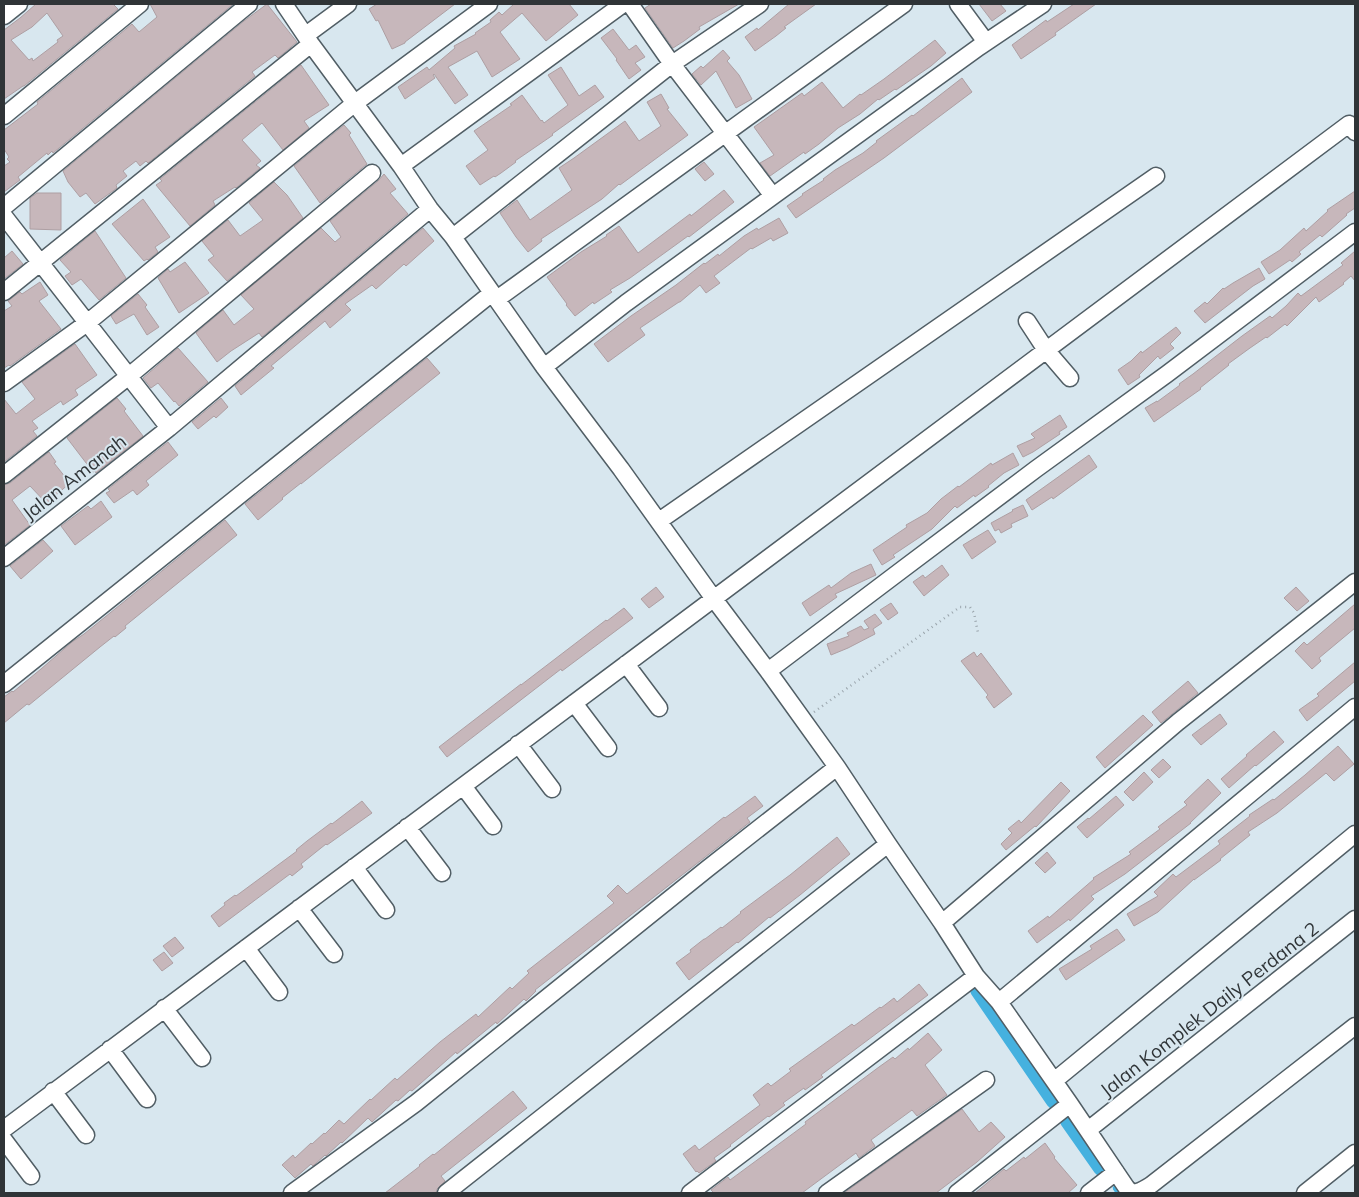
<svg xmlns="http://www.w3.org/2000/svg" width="1359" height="1197" viewBox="0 0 1359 1197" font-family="Mulish,sans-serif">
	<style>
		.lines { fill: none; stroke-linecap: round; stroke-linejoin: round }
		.stream { stroke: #45b1df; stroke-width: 4.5 }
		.canal { stroke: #45b1df; stroke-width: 16 }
		.building { fill: #c7b7bb; stroke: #ae9fa3; fill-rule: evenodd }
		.minor-casing { stroke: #515e65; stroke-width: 19 }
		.path { stroke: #9aa5ac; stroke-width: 2.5; stroke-dasharray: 1 4; stroke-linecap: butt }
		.minor { stroke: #fff; stroke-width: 16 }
		.labels { text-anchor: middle; stroke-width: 4; stroke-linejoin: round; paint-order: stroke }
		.street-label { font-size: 19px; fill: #2f3437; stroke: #d8e7ef }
	</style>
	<rect width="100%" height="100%" fill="#d8e7ef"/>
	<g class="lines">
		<path class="stream" d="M1115,1188L1118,1193"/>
		<path class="canal" d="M978,990L1054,1101
			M1068,1121L1101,1168"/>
	</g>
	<path class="building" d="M36,4H113L118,9L24,86H23L4,99V30L20,18ZM47,13L63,36L57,40L58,42L33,61L32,58L29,60L11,40L32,27Z
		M150,4H230L232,5L53,153L52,151L48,155L47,153L18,177L20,180L4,192V166L10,162L7,159L9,157L4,149V130L38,104L37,102L132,24L139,32L157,17Z
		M267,4L297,42L278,58L275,55L252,72L255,76L148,163L146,161L140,166L136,161L123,171L127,176L116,185L117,188L95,204L86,193L80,197L68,182L63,171L244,21Z
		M377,4H455L405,42V43L392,49L378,20L376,21L369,9Z
		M514,4H569L578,15L546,41L522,13L500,32L520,59L492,77L477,51L448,67L468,95L455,104L434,74L433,75L435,78L405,99L398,87L427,67L429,70L455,48L454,46L476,34L475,33L491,22L490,20L499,12L502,15Z
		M651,4H739L699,27L700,29L684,41L673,48L645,8Z
		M789,4H816L784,27L786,28L776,36L755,51L745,37L757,28L758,30Z
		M979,4H1000L1006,11L992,21Z
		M1074,4H1096L1055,33L1056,35L1021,59L1012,45L1046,20L1047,22Z
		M613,29L629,50L636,45L645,57L635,63L641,70L629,79L616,60L617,59L601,38Z
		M935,40L946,53L931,66L896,90L895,89L879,100L878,99L860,114L838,128L819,144L805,154L804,152L770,176L760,163L774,155L754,127L764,120L802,93L804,96L822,82L843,108L860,94L861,95L884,79Z
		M723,50L730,58L727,61L739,75L752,99L736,108L716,71L701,85L692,74L701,66L703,68Z
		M301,65L329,105L304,121L309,128L283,150L262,123L242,140L261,161L256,165L260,168L236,188L235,187L213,201L215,205L190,226L156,185L162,181L160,179Z
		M561,67L579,96L595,85L604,97L552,134L553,135L515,161L516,162L501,173L495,177L494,176L480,185L466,166L488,150L474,131L512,105L510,104L522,95L541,121L542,120L544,123L568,105L548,75Z
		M962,78L972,92L884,158L796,218L787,206L803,195L802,194L824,180L823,179L835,170L863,153L877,142L876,141L912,115L913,116Z
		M661,94L669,108L667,109L688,135L620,185L619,184L602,199L541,239L542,241L528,252L516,237L500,213L517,200L530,220L572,190L559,168L574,158L625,121L639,141L661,126L647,102Z
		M344,125L351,133L349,135L367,164L320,203L294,166Z
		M704,162L714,174L705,181L695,169Z
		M384,174L396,189L390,193L408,214L262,337L259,333L231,351L217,362L196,333L223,310L234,325L254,309L241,295L321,228L335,242L341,237L330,221L378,181Z
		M274,182L287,195L303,218L227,281L208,260L214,256L202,241L228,220L240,236L263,220L249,203Z
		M724,190L734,202L689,237L688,236L630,278L610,290L612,292L594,304L593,302L575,316L566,305L567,304L547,277L581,252L607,236L606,235L619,226L638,253L690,214L691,216Z
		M1355,191V208L1346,214L1347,215L1322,237L1320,235L1299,252L1301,254L1292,262L1290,260L1269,274L1261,262L1280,250L1304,228L1306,231L1328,211L1327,210Z
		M37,193H61V230L30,229V198Z
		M143,199L170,237L155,247L158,252L148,260L147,259L144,261L112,224Z
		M779,218L788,233L773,241L771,238L752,249L751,248L714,276L720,283L706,293L700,285L680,302H679L640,328L645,335L608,362L594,344L631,316L676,285L704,263L705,264L718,254L719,256L744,236L757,228L758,230Z
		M423,228L434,241L406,266L404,264L376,289L372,285L345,304L351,310L330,328L325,321L271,366L274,368L241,395L235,386Z
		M95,231L126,278L99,300L81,279L72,285L65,276L71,272L60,260Z
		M12,251L23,264L4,279V258Z
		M1355,251V281L1351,276L1343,283L1344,284L1319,302L1316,297L1287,326L1285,324L1267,338L1266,337L1250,348L1228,364L1229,365L1200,388L1201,389L1154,422L1145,408L1157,401V402L1180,385L1179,384L1193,374L1242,336L1270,316L1272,318L1286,306L1298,293L1301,296L1343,265L1341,263Z
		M185,262L209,293L179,313L158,278L168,269L170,272Z
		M1259,268L1265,279L1253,286L1205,323L1194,311L1205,302L1207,304L1223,288L1224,289L1233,283Z
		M40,282L48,295L39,301L61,329L10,366L9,365L4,368V311L12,306L8,301L20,292L22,294Z
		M138,294L147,305L145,307L159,327L147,335L134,314L116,324L111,316Z
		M1176,327L1181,333L1170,344L1174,348L1160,359L1158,356L1139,375L1140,377L1128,385L1118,370L1131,361L1141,351L1142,353Z
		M75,344L97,375L75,390L78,395L63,405L61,401L32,421L38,428L33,431L37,436L4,462V399L16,414L35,399L22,382Z
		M178,348L208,382L179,406L175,401L174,402L158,383L151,388L143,378Z
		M427,358L440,373L301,484V483L282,498L283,499L258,520L245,504Z
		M117,398L126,409L124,411L143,436L96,473L95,471L93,472L67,438Z
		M221,398L228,407L216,418L214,416L198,429L192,422Z
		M1060,415L1067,427L1059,432L1060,434L1033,452L1023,457L1017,446L1035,438L1031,434Z
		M168,442L178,455L146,481L149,485L137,495L133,490L114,503L106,493L110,491L108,489Z
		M49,452L56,462L54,463L70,483L56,495L58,497L49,506L30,486L12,500L30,525L4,545V485L10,483Z
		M1013,453L1019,465L1004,473L988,486L989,487L975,497L974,495L957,508L955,506L932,529L893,555L895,557L882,565L873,550L907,527L906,525L927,513L941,499L958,486L959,487L991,463L992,465Z
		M1089,455L1097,467L1053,499L1052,497L1032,510L1026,500Z
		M101,501L112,517L75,545L61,526L88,506L91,509Z
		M1023,505L1028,516L1011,524L1012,527L1001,533L999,529L995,531L991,523L1013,511L1012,510Z
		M225,520L237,535L125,626L126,628L115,637L114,636L100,647L29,705L27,704L4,723V697L12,691L13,692L41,669L72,642L84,634Z
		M988,530L996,542L972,559L963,545Z
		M43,540L53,551L21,579L10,566Z
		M871,564L876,575L835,594L837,597L810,616L802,603L829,585L831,588L851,573Z
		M942,565L949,575L924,596L913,582L923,575L925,578Z
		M656,587L664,597L649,608L641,599Z
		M1296,587L1309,601L1297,611L1284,598Z
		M891,603L898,613L888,620L880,610Z
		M1355,604V628L1319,658L1321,661L1312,669L1295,651L1304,642L1307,645Z
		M624,608L633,618L562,671L561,669L447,757L439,747L521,684V685L606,620L607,621Z
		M875,614L882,623L873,629L875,634L848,648L831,655L827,644L849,636L847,633L861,626L864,630L869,628L864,621Z
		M974,652L977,657L981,653L1012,694L994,708L986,697L988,695L961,661Z
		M1355,662V681L1307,721L1299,710L1319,696L1317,694Z
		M1188,681L1198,693L1161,723L1152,712Z
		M1220,714L1227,724L1201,745L1192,735Z
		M1143,715L1153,725L1105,768L1096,757Z
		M1274,731L1284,742L1256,766L1255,765L1229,788L1221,779L1247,756L1246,755Z
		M1338,746L1354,764L1334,781L1326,773L1277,813L1248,832L1250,835L1220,859L1221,860L1194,880V879L1158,912L1134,926L1127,914L1158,896L1154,892L1173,874L1176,877L1220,844L1218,841L1250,816L1249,815L1273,799L1274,800L1305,775Z
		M1163,759L1171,767L1159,778L1151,770Z
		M1144,772L1153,782L1133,801L1124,792Z
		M1208,779L1221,793L1190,823H1191L1125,874L1091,896L1094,899L1070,921L1069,919L1037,943L1028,931L1048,916L1049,918L1094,879L1093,878L1131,854L1129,852L1160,829L1158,827L1187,805L1184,802Z
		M1061,782L1070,791L1036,827L1035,826L1006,850L1001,844L1012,833L1008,829L1019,820L1021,823Z
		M755,796L763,806L747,818L750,822L535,990L536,991L526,1001L524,999L497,1024L496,1022L457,1054L456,1052L412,1091L410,1090L398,1101L396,1100L372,1122L368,1118L342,1143L341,1142L326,1156L325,1155L313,1166L311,1164L295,1178L282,1165L293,1155L295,1158L311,1143L312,1144L324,1133L325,1134L339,1120L344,1124L370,1099L371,1100L395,1078L397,1080L440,1042L476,1014L478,1017L510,987L512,989L529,973L527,971L614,903L607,896L618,885L627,894L724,817L725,818Z
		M1116,796L1124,805L1087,838L1077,827L1088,818L1089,819Z
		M362,801L372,813L327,845L326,844L301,864L303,867L292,876L290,874L219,927L211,916L225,905L224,903L235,895L236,896L297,851L296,850L307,841L331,823L332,824Z
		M837,837L850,854L800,895L770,918L769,917L738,943L737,942L689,980L676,963L691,952L690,950L704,939H705L721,927L722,928L741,913L740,912L790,875Z
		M1047,852L1056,863L1045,873L1035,863Z
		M1117,929L1125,940L1066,980L1059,969L1092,949L1090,946Z
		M175,937L184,948L172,957L163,946Z
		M164,952L173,963L162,971L153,960Z
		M919,984L928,995L821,1075L823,1077L805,1090L804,1088L783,1103L785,1105L769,1117L768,1116L730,1145L731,1146L714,1158L716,1161L699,1173L697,1171L696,1172L683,1154L695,1145L699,1150L760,1105L753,1095L768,1083L771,1086L791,1071L789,1069L852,1024L854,1026L880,1007L881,1008L894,998L897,1002Z
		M928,1033L942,1050L925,1065L947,1095L917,1116L912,1110L871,1140L875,1146L859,1158L856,1153L802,1193H712L713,1192L711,1190L728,1177L730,1180L806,1124L805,1122L879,1067L893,1057L895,1059L908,1048L909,1050Z
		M513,1091L527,1108L441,1176L445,1181L437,1189L436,1193H385L420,1166L419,1165L433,1154L434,1155Z
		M962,1109L979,1132L991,1122L1005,1137L977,1162L936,1193H844Z
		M1045,1143L1055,1157L1054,1158L1077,1185L1068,1193H975L1004,1169L1006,1171L1024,1157L1025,1159Z"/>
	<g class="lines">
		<g class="minor-casing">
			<path id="minor" d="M284,4L311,44L401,166L430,209L453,237L544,367L621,469L714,599L768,671L837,767L888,844L942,923L976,976L999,1002L1355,707
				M630,4L672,64L773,196L979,47L1043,4
				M958,4L986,42
				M4,16L19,4
				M306,35L348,4
				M4,116L140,4
				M401,166L623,4
				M4,207L249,4
				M4,216L169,428
				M453,237L672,64L760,4
				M4,292L311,44
				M497,299L904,4
				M1027,321L1046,350L1070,378
				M544,367L626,303L773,196
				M4,383L87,323L355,103L489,4
				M4,475L129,376L372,173
				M659,521L1156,176
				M4,558L169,428L430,209
				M626,664L659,708
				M768,671L903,569L1036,469L1167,374L1355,232
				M4,684L492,293
				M574,703L608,748
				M518,744L552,789
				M463,786L493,826
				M407,827L442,873
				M354,867L386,910
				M299,908L334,954
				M942,923L1178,722L1355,582
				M246,948L279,992
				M999,1002L1070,1104L1126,1187L1130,1192C1138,1194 1144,1189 1151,1185L1355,1026
				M164,1008L202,1058
				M110,1049L147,1099
				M1054,1081L1355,834
				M53,1091L86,1135
				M4,1129L1349,124L1355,132
				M1088,1130L1355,919
				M4,1140L31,1176
				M292,1193L416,1103L707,869L837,767
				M446,1193L888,844
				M690,1193L976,976
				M827,1193L986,1080
				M957,1193L1070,1104
				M1089,1193L1116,1172
				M1305,1193L1355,1153"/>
		</g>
		<path class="path" d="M814,712L960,607H970L974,613L978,633"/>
		<use href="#minor" class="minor"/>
	</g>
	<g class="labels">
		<g class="street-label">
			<text transform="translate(74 477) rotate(-38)" y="7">Jalan Amanah</text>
			<text transform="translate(1209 1009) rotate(-38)" y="7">Jalan Komplek Daily Perdana 2</text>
		</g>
	</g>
	<rect width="1359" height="1197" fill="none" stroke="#2f3437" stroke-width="10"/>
</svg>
